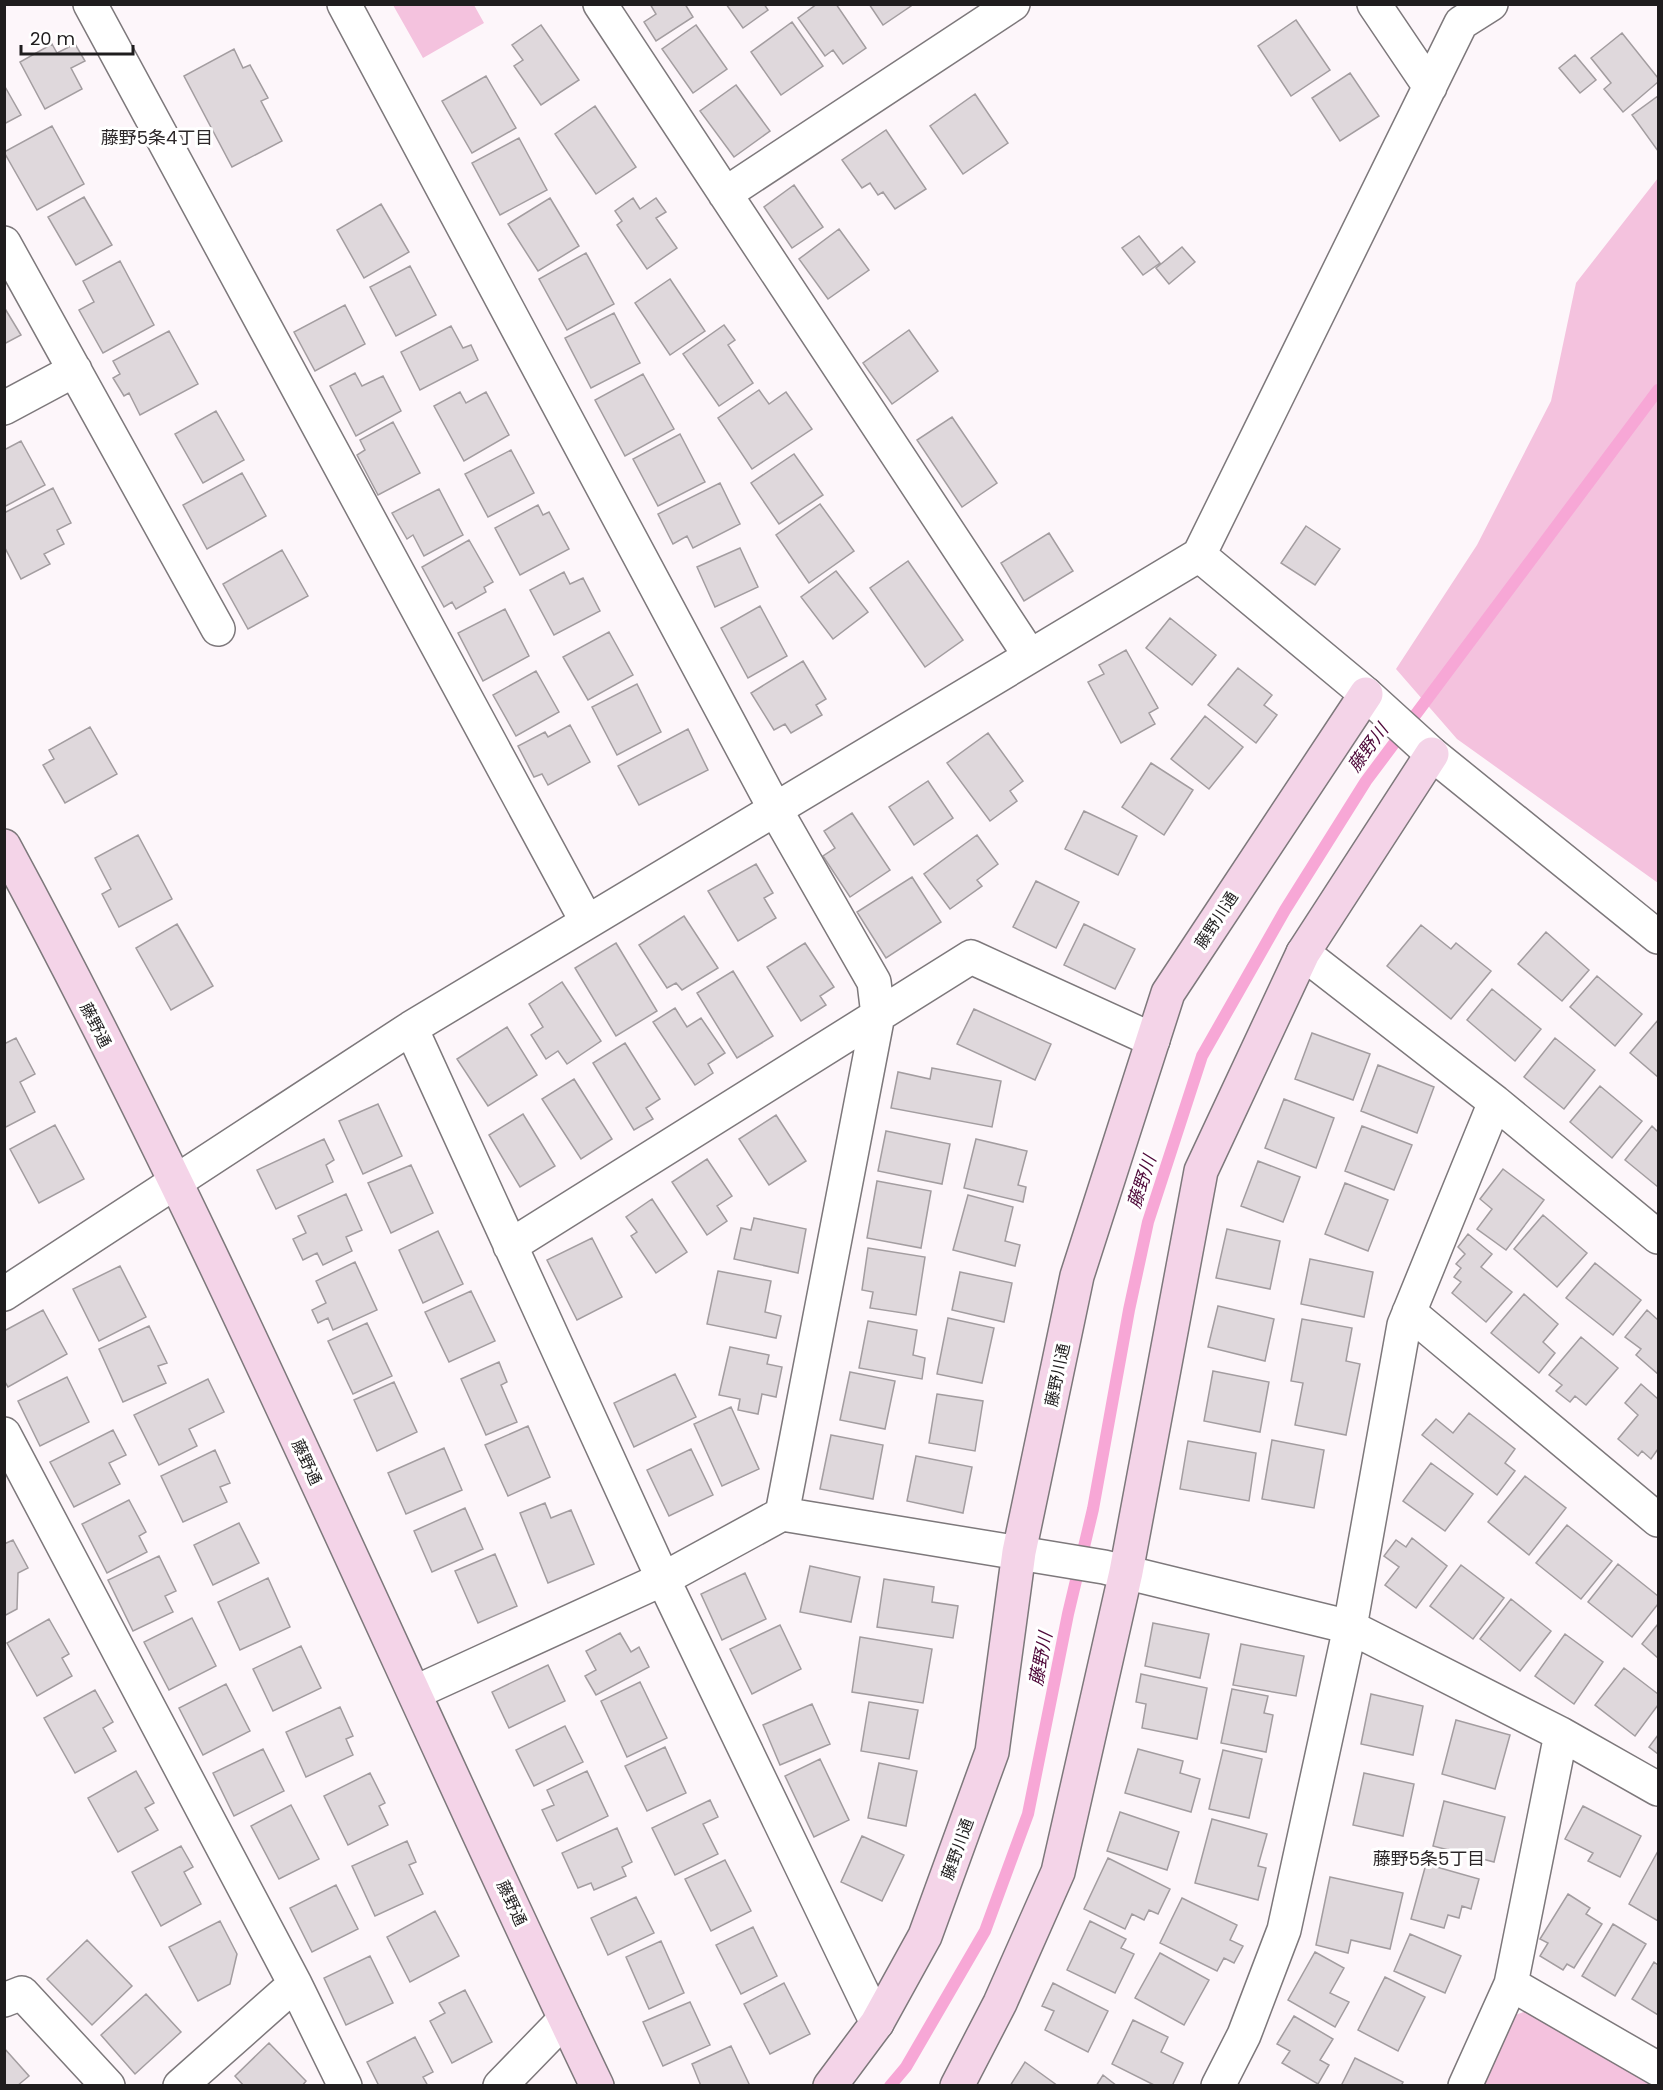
<svg xmlns="http://www.w3.org/2000/svg" width="1663" height="2090" viewBox="0 0 1663 2090" font-family="Poppins,'Noto Sans JP',sans-serif">
	<style>
		.green { fill: #f4c2de }
		.lines { fill: none; stroke-linecap: round; stroke-linejoin: round }
		.stream { stroke: #f7a7d6; stroke-width: 12 }
		.building { fill: #dfd8dc; stroke: #a39da0; stroke-width: 1.5 }
		.street-casing { stroke: #7d787b; stroke-width: 36 }
		.secondary-casing { stroke: #7d787b; stroke-width: 36 }
		.street { stroke: #fff; stroke-width: 33 }
		.secondary { stroke: #f4d4e8; stroke-width: 33 }
		.labels { text-anchor: middle; stroke-width: 6; stroke-linejoin: round; paint-order: stroke }
		.street-label { font-size: 16px; fill: #1f1d1e; stroke: #fff }
		.neighbourhood-label { font-size: 18px; fill: #2d282a; stroke: #fff }
		.water-label { font-size: 18px; font-style: italic; fill: #4e0839; stroke: #fff }
	</style>
	<rect width="100%" height="100%" fill="#fdf6fa"/>
	<path class="green" d="M393,5H474L484,23L423,58Z
		M1658,178V883L1457,739L1396,669L1477,545L1551,401L1576,283Z
		M1530,2010L1657,2085L1483,2086L1512,2016Z"/>
	<g class="lines">
		<path class="stream" d="M890,2086L906,2067L985,1931L1028,1814L1068,1614L1093,1509L1129,1310L1148,1222L1202,1056L1285,910L1366,781L1658,390"/>
	</g>
	<path class="building" d="M650,4H685L693,17L656,41L644,22L656,14Z
		M726,4H764L768,10L743,28Z
		M817,4H836L866,48L843,64L833,50L825,56L798,18Z
		M869,4H910L911,6L883,25Z
		M1296,20L1330,70L1291,96L1258,46Z
		M792,22L823,66L781,95L751,52Z
		M541,25L579,80L541,105L514,66L523,60L512,45Z
		M696,25L727,69L693,93L662,49Z
		M1622,33L1658,78V82L1623,112L1604,89L1611,83L1591,58Z
		M52,44L57,53L75,44L85,61L71,68L82,89L45,109L20,62Z
		M234,49L243,68L250,65L268,98L261,101L282,141L232,167L184,76Z
		M1575,55L1596,80L1580,93L1559,68Z
		M1350,73L1379,116L1340,141L1312,98Z
		M486,76L516,128L472,153L442,101Z
		M4,85L21,115L4,124Z
		M736,85L770,131L734,157L700,111Z
		M975,94L1008,143L963,174L930,126Z
		M1658,96V151L1632,115Z
		M595,106L636,167L596,194L555,134Z
		M52,126L84,184L37,210L4,152Z
		M886,130L926,189L895,209L883,192L878,195L870,183L862,188L842,160Z
		M519,138L547,190L500,215L472,163Z
		M794,185L823,227L792,248L764,207Z
		M84,197L112,245L76,265L48,217Z
		M550,198L579,246L538,271L508,224Z
		M633,198L640,209L656,198L666,212L656,218L677,248L647,269L617,225L622,221L615,211Z
		M381,204L409,252L364,278L337,230Z
		M839,229L869,270L828,299L799,259Z
		M1139,236L1160,263L1143,275L1122,248Z
		M1182,247L1195,262L1169,284L1156,268Z
		M586,253L614,304L567,330L539,279Z
		M120,261L154,325L103,353L79,310L94,302L83,281Z
		M410,266L436,315L396,336L370,287Z
		M670,279L705,331L670,355L635,303Z
		M345,305L365,344L315,371L294,332Z
		M4,307L21,335L4,344Z
		M614,313L640,363L591,388L565,338Z
		M724,325L735,340L728,345L753,383L719,406L683,354Z
		M451,326L463,348L471,345L478,360L420,390L401,352Z
		M909,330L938,371L892,404L863,363Z
		M169,331L198,384L140,415L129,393L124,396L113,378L120,374L113,361Z
		M355,373L362,386L383,376L401,411L356,436L330,386Z
		M643,374L674,429L625,456L595,400Z
		M759,390L769,404L786,392L812,429L752,469L718,418Z
		M460,392L466,403L486,392L509,435L464,461L434,406Z
		M216,411L244,460L203,483L175,434Z
		M952,417L997,483L962,507L917,440Z
		M393,422L420,473L378,495L357,455L365,450L360,440Z
		M680,434L705,482L658,506L633,459Z
		M21,441L45,485L4,507V450Z
		M511,450L534,493L488,517L465,474Z
		M794,454L823,495L779,524L751,483Z
		M242,473L266,516L207,549L183,505Z
		M720,483L740,524L693,548L687,536L673,544L658,514Z
		M53,488L71,523L57,530L64,544L44,554L50,564L21,579L4,546V513Z
		M439,489L463,535L424,556L413,535L407,539L392,513Z
		M820,504L854,551L809,583L776,535Z
		M538,505L543,515L549,512L569,549L520,575L495,528Z
		M1306,526L1340,549L1315,585L1281,563Z
		M1049,533L1073,571L1024,601L1001,563Z
		M469,540L493,582L484,587L486,592L456,609L452,602L444,607L422,567Z
		M740,548L758,587L715,607L697,567Z
		M282,550L308,596L248,629L223,584Z
		M908,561L963,640L925,667L870,588Z
		M836,571L868,612L833,639L801,597Z
		M564,572L570,584L583,578L600,611L554,635L530,590Z
		M760,606L787,656L748,678L721,628Z
		M505,609L529,656L483,681L458,633Z
		M1170,618L1216,655L1192,685L1146,648Z
		M609,632L633,675L588,700L563,657Z
		M1126,650L1158,708L1149,713L1155,724L1121,743L1088,682L1104,674L1099,665Z
		M803,661L826,699L816,705L822,715L791,733L785,724L774,730L751,693Z
		M1238,668L1272,695L1264,705L1277,715L1256,743L1208,705Z
		M536,671L559,712L516,736L493,695Z
		M637,684L661,732L617,755L592,707Z
		M1205,716L1243,747L1209,789L1171,759Z
		M570,725L590,762L548,785L542,774L534,777L518,746L545,732L548,737Z
		M90,727L117,774L65,803L43,765L54,759L49,750Z
		M688,729L708,770L639,805L618,766Z
		M988,733L1023,781L1010,791L1017,801L990,821L947,763Z
		M1151,763L1193,790L1164,835L1122,807Z
		M928,781L953,818L914,845L889,807Z
		M1084,811L1137,836L1118,875L1065,849Z
		M852,813L890,870L850,897L823,856L835,848L824,831Z
		M138,835L172,899L119,927L102,894L111,889L95,858Z
		M977,835L998,864L977,880L982,886L950,909L924,874Z
		M756,864L773,893L764,898L776,918L738,941L708,891Z
		M912,877L941,922L886,958L857,912Z
		M1036,881L1079,902L1056,948L1013,927Z
		M684,916L718,968L682,990L676,983L667,988L639,945Z
		M177,924L213,986L171,1010L136,948Z
		M1084,924L1135,949L1115,989L1064,965Z
		M1421,925L1451,949L1456,943L1491,971L1451,1019L1387,966Z
		M1546,932L1589,970L1562,1001L1518,964Z
		M616,943L657,1011L616,1036L575,968Z
		M805,943L834,987L820,996L826,1005L801,1021L767,967Z
		M733,971L773,1036L737,1058L697,993Z
		M1597,976L1642,1014L1615,1046L1570,1007Z
		M562,982L601,1041L567,1064L558,1051L546,1059L531,1035L543,1027L529,1004Z
		M1492,989L1541,1029L1515,1061L1467,1020Z
		M675,1008L687,1027L701,1018L725,1053L708,1064L713,1073L695,1085L653,1022Z
		M974,1009L1051,1044L1035,1080L957,1044Z
		M1658,1020V1077L1630,1053Z
		M507,1027L537,1075L488,1106L457,1059Z
		M1312,1033L1370,1054L1353,1100L1295,1079Z
		M16,1038L35,1074L20,1082L35,1112L4,1128V1044Z
		M1555,1038L1595,1070L1564,1109L1524,1077Z
		M625,1043L660,1099L646,1108L653,1119L634,1130L593,1063Z
		M1378,1065L1434,1087L1417,1133L1361,1111Z
		M932,1068L1001,1081L992,1127L891,1108L898,1072L930,1079Z
		M574,1079L612,1139L581,1159L542,1099Z
		M1600,1086L1642,1121L1612,1158L1570,1122Z
		M1284,1099L1334,1118L1316,1168L1265,1148Z
		M378,1104L402,1156L363,1174L339,1121Z
		M523,1114L555,1166L520,1187L489,1135Z
		M776,1115L806,1161L769,1185L739,1139Z
		M55,1125L84,1179L39,1203L10,1149Z
		M1362,1126L1412,1145L1394,1190L1345,1171Z
		M1652,1126L1658,1132V1187L1625,1160Z
		M886,1131L950,1144L942,1184L878,1171Z
		M324,1139L334,1160L326,1165L333,1182L276,1209L257,1170Z
		M976,1139L1027,1151L1018,1185L1026,1187L1023,1202L964,1188Z
		M707,1159L732,1196L717,1206L727,1221L707,1235L672,1182Z
		M1258,1161L1300,1177L1283,1222L1241,1206Z
		M411,1165L433,1213L391,1233L368,1183Z
		M1503,1169L1544,1200L1506,1250L1477,1229L1492,1209L1480,1199Z
		M877,1181L931,1191L921,1248L867,1238Z
		M1345,1183L1388,1200L1368,1251L1325,1234Z
		M346,1194L362,1230L346,1237L352,1251L323,1265L317,1253L303,1260L293,1239L306,1233L298,1216Z
		M968,1195L1013,1207L1005,1241L1020,1245L1015,1266L953,1250Z
		M652,1199L687,1252L656,1273L631,1236L637,1232L626,1217Z
		M1543,1215L1587,1253L1557,1287L1514,1249Z
		M754,1218L806,1229L798,1273L734,1259L741,1228L751,1230Z
		M1227,1229L1280,1241L1270,1289L1216,1278Z
		M438,1231L463,1284L423,1303L399,1250Z
		M1468,1234L1492,1254L1481,1267L1512,1292L1486,1322L1452,1293L1461,1282L1454,1277L1461,1268L1456,1264L1465,1254L1458,1247Z
		M592,1238L622,1297L577,1320L547,1260Z
		M868,1248L925,1257L916,1315L870,1308L873,1292L862,1290Z
		M1310,1259L1373,1272L1364,1317L1301,1304Z
		M355,1262L377,1310L333,1330L328,1318L318,1323L312,1310L326,1303L316,1281Z
		M1595,1263L1641,1300L1613,1335L1566,1298Z
		M120,1266L146,1317L99,1341L73,1289Z
		M718,1271L771,1281L765,1312L781,1316L776,1338L707,1324Z
		M960,1272L1012,1283L1004,1322L952,1310Z
		M471,1291L495,1341L449,1362L425,1312Z
		M1524,1294L1558,1324L1543,1342L1555,1353L1539,1373L1491,1333Z
		M1218,1306L1274,1319L1265,1361L1208,1347Z
		M43,1310L67,1354L8,1387L4,1380V1331Z
		M1647,1310L1658,1320V1374L1636,1355L1641,1349L1625,1337Z
		M948,1318L994,1328L982,1383L937,1374Z
		M1302,1319L1352,1328L1346,1361L1360,1364L1346,1435L1295,1425L1303,1383L1291,1381Z
		M868,1321L917,1330L913,1355L925,1358L922,1379L859,1368Z
		M367,1323L392,1376L353,1394L328,1341Z
		M149,1326L167,1363L158,1366L166,1383L123,1402L99,1349Z
		M1581,1337L1618,1368L1586,1405L1575,1396L1570,1402L1556,1391L1562,1385L1549,1375Z
		M730,1347L769,1355L767,1364L782,1367L776,1397L762,1394L758,1414L738,1410L740,1399L719,1395Z
		M499,1362L507,1382L501,1385L517,1422L486,1435L461,1379Z
		M1213,1371L1269,1382L1260,1432L1204,1421Z
		M850,1372L895,1381L885,1429L840,1420Z
		M675,1374L696,1417L634,1447L614,1403Z
		M67,1377L89,1422L40,1446L18,1401Z
		M208,1379L224,1412L189,1429L197,1446L159,1465L134,1415Z
		M394,1382L417,1432L377,1451L354,1400Z
		M1641,1384L1658,1399V1449L1651,1459L1642,1451L1638,1456L1618,1439L1638,1415L1625,1403Z
		M937,1394L983,1401L975,1451L929,1443Z
		M731,1407L759,1469L722,1486L694,1424Z
		M1469,1413L1515,1449L1505,1463L1515,1471L1497,1495L1422,1435L1436,1419L1453,1433Z
		M528,1426L550,1477L508,1496L485,1445Z
		M113,1430L126,1455L109,1463L120,1484L74,1507L50,1462Z
		M831,1435L883,1445L873,1499L820,1489Z
		M1272,1440L1324,1450L1314,1508L1262,1499Z
		M1188,1441L1256,1453L1249,1501L1180,1489Z
		M444,1448L462,1490L406,1514L388,1473Z
		M691,1449L713,1495L669,1516L647,1470Z
		M215,1450L230,1483L220,1487L227,1502L183,1522L161,1476Z
		M916,1456L972,1467L963,1513L907,1501Z
		M1431,1463L1473,1494L1445,1531L1403,1501Z
		M1525,1476L1566,1508L1529,1555L1488,1522Z
		M129,1500L146,1532L139,1536L147,1552L107,1573L82,1524Z
		M545,1503L551,1518L571,1510L594,1564L548,1583L520,1513Z
		M465,1508L483,1549L432,1572L414,1531Z
		M239,1523L259,1563L213,1585L194,1545Z
		M1567,1525L1612,1561L1581,1599L1536,1563Z
		M1412,1538L1447,1566L1416,1608L1385,1585L1399,1567L1384,1556L1396,1540L1406,1547Z
		M13,1540L28,1568L18,1573L17,1609L4,1616V1544Z
		M495,1554L517,1606L478,1623L455,1571Z
		M159,1556L176,1591L165,1596L173,1612L133,1631L108,1580Z
		M1618,1564L1658,1596V1604L1632,1637L1588,1602Z
		M1461,1565L1504,1598L1473,1639L1430,1606Z
		M810,1566L860,1577L851,1622L800,1612Z
		M745,1573L766,1619L722,1640L701,1594Z
		M268,1578L290,1627L240,1650L218,1602Z
		M884,1579L934,1587L932,1602L958,1606L953,1638L877,1627Z
		M1511,1599L1551,1631L1520,1671L1480,1639Z
		M192,1618L216,1666L169,1690L144,1642Z
		M49,1619L69,1654L62,1658L72,1676L37,1696L7,1643Z
		M1153,1623L1209,1634L1200,1678L1145,1666Z
		M1658,1624V1658L1642,1644Z
		M780,1625L801,1669L752,1694L730,1649Z
		M620,1633L631,1652L639,1647L649,1667L596,1695L585,1676L596,1670L586,1651Z
		M1565,1634L1603,1662L1574,1704L1535,1676Z
		M860,1637L932,1649L923,1703L852,1692Z
		M1241,1644L1304,1656L1296,1696L1233,1685Z
		M301,1646L321,1688L273,1711L253,1669Z
		M548,1665L565,1701L509,1728L492,1692Z
		M1624,1668L1658,1694V1705L1635,1736L1595,1705Z
		M1141,1674L1207,1688L1197,1739L1142,1728L1146,1704L1136,1702Z
		M640,1682L667,1738L627,1757L601,1701Z
		M226,1684L250,1731L203,1755L179,1708Z
		M1232,1689L1268,1696L1264,1713L1273,1715L1266,1752L1221,1743Z
		M95,1690L113,1722L103,1728L116,1751L75,1773L44,1718Z
		M1371,1694L1423,1706L1413,1755L1361,1744Z
		M869,1702L918,1710L909,1759L861,1751Z
		M812,1704L830,1744L780,1765L763,1725Z
		M340,1707L353,1736L346,1739L353,1755L306,1777L286,1732Z
		M1456,1720L1510,1735L1495,1789L1442,1774Z
		M565,1726L583,1762L534,1786L516,1750Z
		M1658,1735V1754L1649,1747Z
		M665,1747L686,1793L647,1811L625,1766Z
		M263,1749L284,1791L234,1816L213,1773Z
		M1138,1749L1183,1761L1180,1773L1200,1779L1191,1812L1125,1793Z
		M1223,1750L1262,1759L1249,1818L1209,1809Z
		M820,1759L849,1820L814,1837L785,1776Z
		M879,1763L917,1771L906,1826L868,1818Z
		M136,1771L154,1803L145,1808L158,1830L118,1852L88,1798Z
		M587,1771L608,1816L557,1841L542,1810L554,1805L547,1790Z
		M370,1773L385,1803L379,1806L388,1825L348,1845L324,1796Z
		M1364,1773L1414,1784L1403,1836L1353,1825Z
		M710,1800L718,1817L703,1824L718,1854L675,1875L652,1828Z
		M1444,1801L1505,1817L1494,1862L1433,1846Z
		M291,1805L319,1859L279,1879L251,1826Z
		M1583,1806L1641,1836L1620,1877L1588,1861L1593,1853L1565,1839Z
		M1120,1812L1179,1832L1167,1870L1107,1851Z
		M1212,1819L1267,1834L1258,1866L1266,1868L1258,1900L1195,1883Z
		M617,1828L632,1862L622,1867L626,1876L594,1890L591,1883L578,1888L562,1853Z
		M862,1836L904,1855L882,1901L841,1882Z
		M407,1841L416,1862L409,1865L423,1894L375,1916L352,1866Z
		M181,1846L193,1867L184,1872L201,1904L161,1926L132,1872Z
		M1658,1851V1921L1629,1904Z
		M1108,1858L1170,1889L1158,1914L1149,1910L1144,1920L1132,1914L1125,1929L1084,1909Z
		M725,1860L751,1911L711,1931L685,1879Z
		M1426,1864L1479,1879L1471,1909L1462,1906L1459,1918L1448,1915L1444,1928L1411,1919Z
		M1330,1877L1403,1893L1390,1949L1351,1940L1348,1953L1316,1945Z
		M336,1885L358,1929L312,1952L290,1908Z
		M1568,1894L1590,1908L1586,1914L1602,1924L1574,1968L1567,1964L1563,1970L1540,1956L1548,1943L1540,1939Z
		M636,1897L654,1933L608,1955L591,1918Z
		M1182,1898L1237,1925L1230,1940L1243,1946L1234,1963L1224,1958L1217,1971L1160,1943Z
		M435,1911L459,1956L410,1982L387,1937Z
		M220,1921L237,1954L230,1984L198,2001L169,1947Z
		M1090,1921L1126,1939L1121,1948L1134,1954L1115,1993L1067,1970Z
		M1613,1924L1646,1944L1615,1996L1582,1976Z
		M753,1927L777,1976L741,1994L716,1945Z
		M1410,1934L1461,1956L1445,1993L1394,1971Z
		M87,1940L132,1986L92,2025L47,1979Z
		M661,1941L684,1993L649,2009L626,1957Z
		M1315,1952L1344,1968L1330,1993L1349,2002L1335,2027L1288,2000Z
		M1160,1953L1209,1980L1184,2025L1135,1998Z
		M370,1956L393,2003L346,2025L324,1978Z
		M1654,1962L1658,1965V2015L1632,1999Z
		M1385,1977L1425,1997L1398,2051L1358,2030Z
		M784,1983L810,2034L770,2054L744,2004Z
		M1053,1983L1108,2011L1088,2052L1045,2030L1054,2011L1042,2006Z
		M465,1990L492,2042L452,2063L430,2021L445,2013L439,2003Z
		M146,1994L181,2032L135,2074L101,2035Z
		M690,2002L710,2045L663,2066L643,2022Z
		M1294,2016L1333,2039L1320,2060L1329,2065L1318,2084L1282,2063L1290,2051L1277,2044Z
		M1133,2020L1168,2037L1161,2052L1183,2063L1172,2086H1156L1112,2064Z
		M415,2037L433,2072L423,2077L428,2086H379L367,2062Z
		M269,2043L306,2081L302,2086H244L235,2076Z
		M731,2046L750,2086H701L692,2064Z
		M4,2048L29,2076L17,2086H4Z
		M1355,2058L1403,2082L1401,2086H1341Z
		M1025,2062L1058,2086H1010Z
		M1103,2075L1117,2086H1096Z"/>
	<g class="lines">
		<g class="street-casing">
			<path id="street" d="M90,4L587,922
				M344,4L775,809L874,982L878,1015L782,1514
				M600,4L1030,656
				M1374,4L1430,87
				M725,194L1013,4
				M4,243L218,629
				M4,408L75,370
				M1199,555L1366,694L1432,754L1658,937
				M1303,953L1495,1102L1658,1237
				M411,1028L663,1579L877,2023
				M510,1246L971,957L1153,1040
				M4,1294L411,1028L1199,555L1461,23L1491,4
				M1409,1312L1658,1520
				M4,1434L295,1984L345,2086
				M416,1692L663,1579L782,1514L1104,1567L1350,1627L1561,1734L1658,1789
				M1511,1984L1658,2069
				M4,2000L22,1993L108,2086
				M180,2086L295,1984
				M500,2086L565,2019
				M1218,2086L1244,2035L1284,1930L1350,1627L1404,1325L1495,1102
				M1465,2086L1511,1984L1561,1734"/>
		</g>
		<g class="secondary-casing">
			<path id="secondary" d="M4,846C222,1249 399,1673 597,2086
				M830,2086L877,2023L925,1936L992,1752L1019,1552L1077,1276L1168,993L1366,694
				M957,2086L1000,2003L1058,1872L1126,1572L1201,1171L1303,953L1432,754"/>
		</g>
		<use href="#street" class="street"/>
		<use href="#secondary" class="secondary"/>
	</g>
	<g class="labels">
		<g class="street-label">
			<text transform="translate(1216 920) rotate(-57)" y="6">藤野川通</text>
			<text transform="translate(96 1025) rotate(63)" y="6">藤野通</text>
			<text transform="translate(1057 1375) rotate(-78)" y="6">藤野川通</text>
			<text transform="translate(307 1462) rotate(65)" y="6">藤野通</text>
			<text transform="translate(957 1849) rotate(-70)" y="6">藤野川通</text>
			<text transform="translate(512 1903) rotate(65)" y="6">藤野通</text>
		</g>
		<g class="neighbourhood-label">
			<text x="157" y="144">藤野5条4丁目</text>
			<text x="1429" y="1865">藤野5条5丁目</text>
		</g>
		<g class="water-label">
			<text transform="translate(1368 748) rotate(-54)" y="6">藤野川</text>
			<text transform="translate(1142 1182) rotate(-72)" y="6">藤野川</text>
			<text transform="translate(1041 1659) rotate(-79)" y="6">藤野川</text>
		</g>
	</g>
	<rect width="1663" height="2090" fill="none" stroke="#1f1d1e" stroke-width="12"/>
	<path d="M21 45v9h112v-9" fill="none" stroke="#1f1d1e" stroke-width="3"/>
	<text x="30" y="45" font-size="18" fill="#1f1d1e" stroke="#ffffff" stroke-width="4.5" paint-order="stroke">20 m</text>
</svg>
